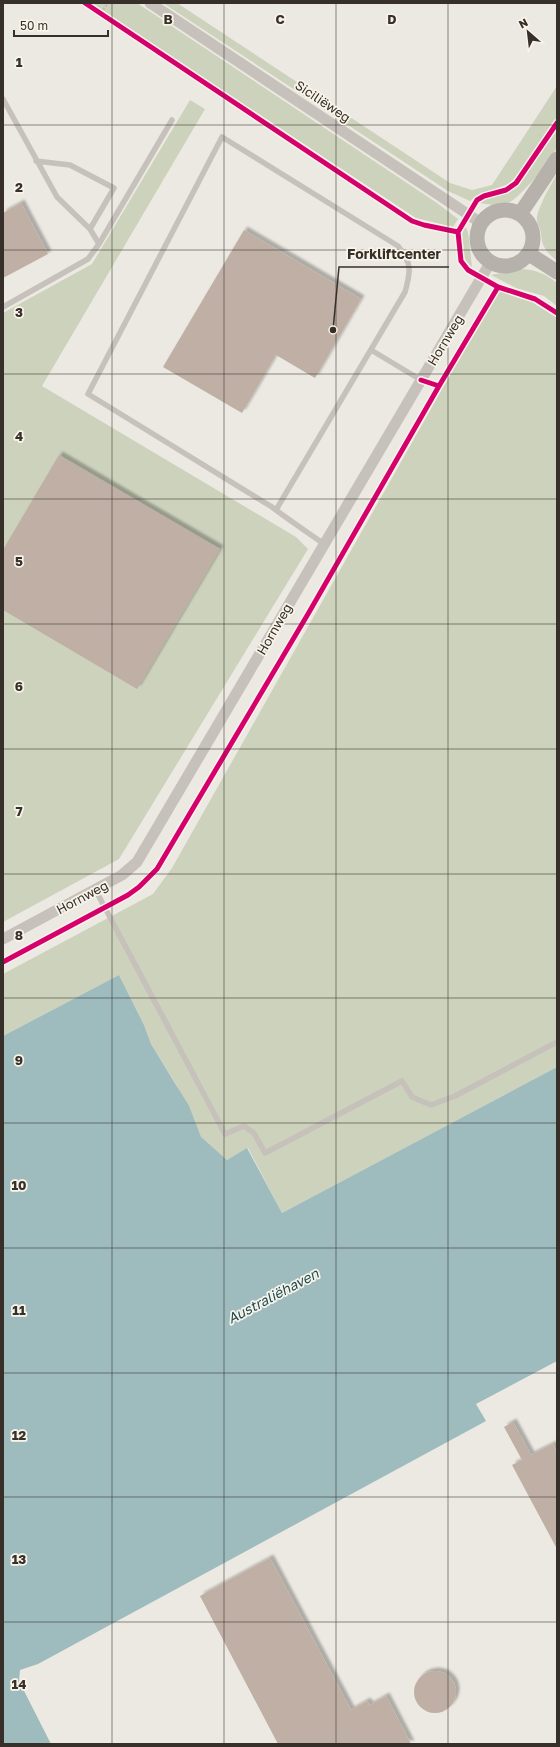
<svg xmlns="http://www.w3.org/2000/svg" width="560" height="1747" viewBox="0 0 560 1747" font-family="'Golos Text',sans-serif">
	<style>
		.grass { fill: #ccd2bc }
		.water { fill: #9ebbbe }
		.building { fill: #bfafa4; filter: url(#shadow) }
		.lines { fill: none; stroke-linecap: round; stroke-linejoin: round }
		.path { stroke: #beb9b3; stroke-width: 2; stroke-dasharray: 2 2; stroke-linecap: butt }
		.lane { stroke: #c6c1ba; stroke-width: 5.5 }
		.street { stroke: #c6c1ba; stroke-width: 11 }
		.secondary { stroke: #b6b1ab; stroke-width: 15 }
		.cycleway-casing { stroke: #f9f4e9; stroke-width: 8 }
		.cycleway { stroke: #d6006c; stroke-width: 5 }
		.grid { fill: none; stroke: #372f29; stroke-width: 1; stroke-opacity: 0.55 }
		.labels { text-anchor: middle; stroke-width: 3.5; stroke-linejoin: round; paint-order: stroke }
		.street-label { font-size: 13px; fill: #372f29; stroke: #f9f4e9 }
		.water-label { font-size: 14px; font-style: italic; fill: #204e57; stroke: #f9f4e9 }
		.grid-label { font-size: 13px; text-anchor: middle; font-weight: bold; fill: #372f29; stroke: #f9f4e9; stroke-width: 3.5; stroke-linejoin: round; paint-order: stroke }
		.leader { fill: none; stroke: #372f29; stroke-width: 1.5 }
		.callout-dot { fill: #372f29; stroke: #f9f4e9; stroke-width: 1.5 }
		.callout-label { font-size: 14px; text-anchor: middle; font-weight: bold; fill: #372f29; stroke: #f9f4e9; stroke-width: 3.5; stroke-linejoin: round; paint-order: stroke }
	</style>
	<defs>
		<filter id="shadow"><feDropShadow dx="3.5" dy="-3.5" stdDeviation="1" flood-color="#0004"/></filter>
	</defs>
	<rect width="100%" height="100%" fill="#ece9e2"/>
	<path class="grass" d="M90,3H137L437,203L458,219L453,227L416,218Z
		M163,3H177L450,183L472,190L492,185L557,86V118L525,166L509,184L479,194L470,201L448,191Z
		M190,100L205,109L42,386L296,537L308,549L119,859L3,922V313L92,264Z
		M557,127C557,133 558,140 557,146C555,157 520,197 510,202C501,206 489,205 480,203L487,199L515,189Z
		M557,174V261C546,251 542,248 541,233C540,228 537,224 537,220C536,210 552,183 557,174Z
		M465,225L468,232L472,267C460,259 459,237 465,225Z
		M520,269C535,269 546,274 557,283V306L544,296L516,288L491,275Z
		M498,290L532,302L557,318V1067L282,1213L248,1148L227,1160L201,1138L176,1084L151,1044L144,1025L119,975L3,1036V974L153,894L172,868Z"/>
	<path class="water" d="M119,975L144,1025L151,1044L189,1106L201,1137L227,1160L247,1148L282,1213L557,1067V1361L476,1404L486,1421L38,1664L20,1670L19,1681L51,1744H3V1036Z"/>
	<path class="building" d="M21,203L48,254L3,278V213Z
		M244,230L361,299L315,378L276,355L242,413L163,367Z
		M59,455L220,549L137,689L3,610V550Z
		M513,1422L531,1455L553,1444L557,1452V1549L512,1465L522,1460L504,1427Z
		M270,1558L351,1710L367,1701L370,1705L386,1696L411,1744H278L200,1596Z
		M414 1692a21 21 0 1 1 42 0a21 21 0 1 1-42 0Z"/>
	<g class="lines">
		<path class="path" d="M101,13L108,3"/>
		<path class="lane" d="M3,99L57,197L90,229L114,188L70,165L36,161
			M99,244L172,120
			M3,307L88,259L99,244L90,229
			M371,350L421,380
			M276,510L405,292C411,271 412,263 398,246L222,137L88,394L272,507C289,520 307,532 324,544
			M95,889L225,1134L244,1126L254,1133L265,1153L402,1081L412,1097L431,1105L455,1096L557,1042"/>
		<path class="street" d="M150,3L481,223
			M3,939L122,875L137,862L490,263"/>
		<path class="secondary" d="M477 238a28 28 0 1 1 56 0a28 28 0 1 1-56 0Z
			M520,214L557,159
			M529,254L557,272"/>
		<g class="cycleway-casing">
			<path id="cycleway" d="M85,3L412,221L424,225L458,232
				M557,123L516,183L506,190L484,196L477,200L458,232L461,261L468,270L498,287L535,299L557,313
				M421,380L439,386L498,287
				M3,962L128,895L139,887L157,869L308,614L439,386"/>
		</g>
		<use href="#cycleway" class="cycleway"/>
	</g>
	<path class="grid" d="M112,3V1744M224,3V1744M336,3V1744M448,3V1744M3,125H557M3,250H557M3,374H557M3,499H557M3,624H557M3,749H557M3,874H557M3,998H557M3,1123H557M3,1248H557M3,1373H557M3,1497H557M3,1622H557"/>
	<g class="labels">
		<g class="street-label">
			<text transform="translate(323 101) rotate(34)" y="5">Siciliëweg</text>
			<text transform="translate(445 340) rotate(-59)" y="5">Hornweg</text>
			<text transform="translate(274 629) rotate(-60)" y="5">Hornweg</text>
			<text transform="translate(82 897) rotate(-28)" y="5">Hornweg</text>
		</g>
		<g class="water-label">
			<text transform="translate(273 1296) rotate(-28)" y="5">Australiëhaven</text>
		</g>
	</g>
	<g class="grid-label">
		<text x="168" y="24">B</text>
		<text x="280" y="24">C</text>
		<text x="392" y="24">D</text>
		<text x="19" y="67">1</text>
		<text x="19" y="192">2</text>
		<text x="19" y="317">3</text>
		<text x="19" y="441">4</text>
		<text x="19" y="566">5</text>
		<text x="19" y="691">6</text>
		<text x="19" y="816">7</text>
		<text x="19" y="940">8</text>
		<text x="19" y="1065">9</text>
		<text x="19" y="1190">10</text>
		<text x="19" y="1315">11</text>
		<text x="19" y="1440">12</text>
		<text x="19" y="1564">13</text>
		<text x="19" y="1689">14</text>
	</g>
	<path class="leader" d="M333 330L339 267H449"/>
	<circle class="callout-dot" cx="333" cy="330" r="4"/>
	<g class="callout-label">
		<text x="394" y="259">Forkliftcenter</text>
	</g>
	<rect width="560" height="1747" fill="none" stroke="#372f29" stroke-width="8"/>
	<g transform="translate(528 32) rotate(332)" stroke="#f9f4e9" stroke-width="3" paint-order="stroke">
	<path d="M0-3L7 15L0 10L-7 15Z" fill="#372f29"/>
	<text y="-6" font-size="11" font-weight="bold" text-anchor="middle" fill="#372f29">N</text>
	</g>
	<path d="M14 30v6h94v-6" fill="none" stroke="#372f29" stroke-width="2"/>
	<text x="20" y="30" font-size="12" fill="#372f29" stroke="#f9f4e9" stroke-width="3" paint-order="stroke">50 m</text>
</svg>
